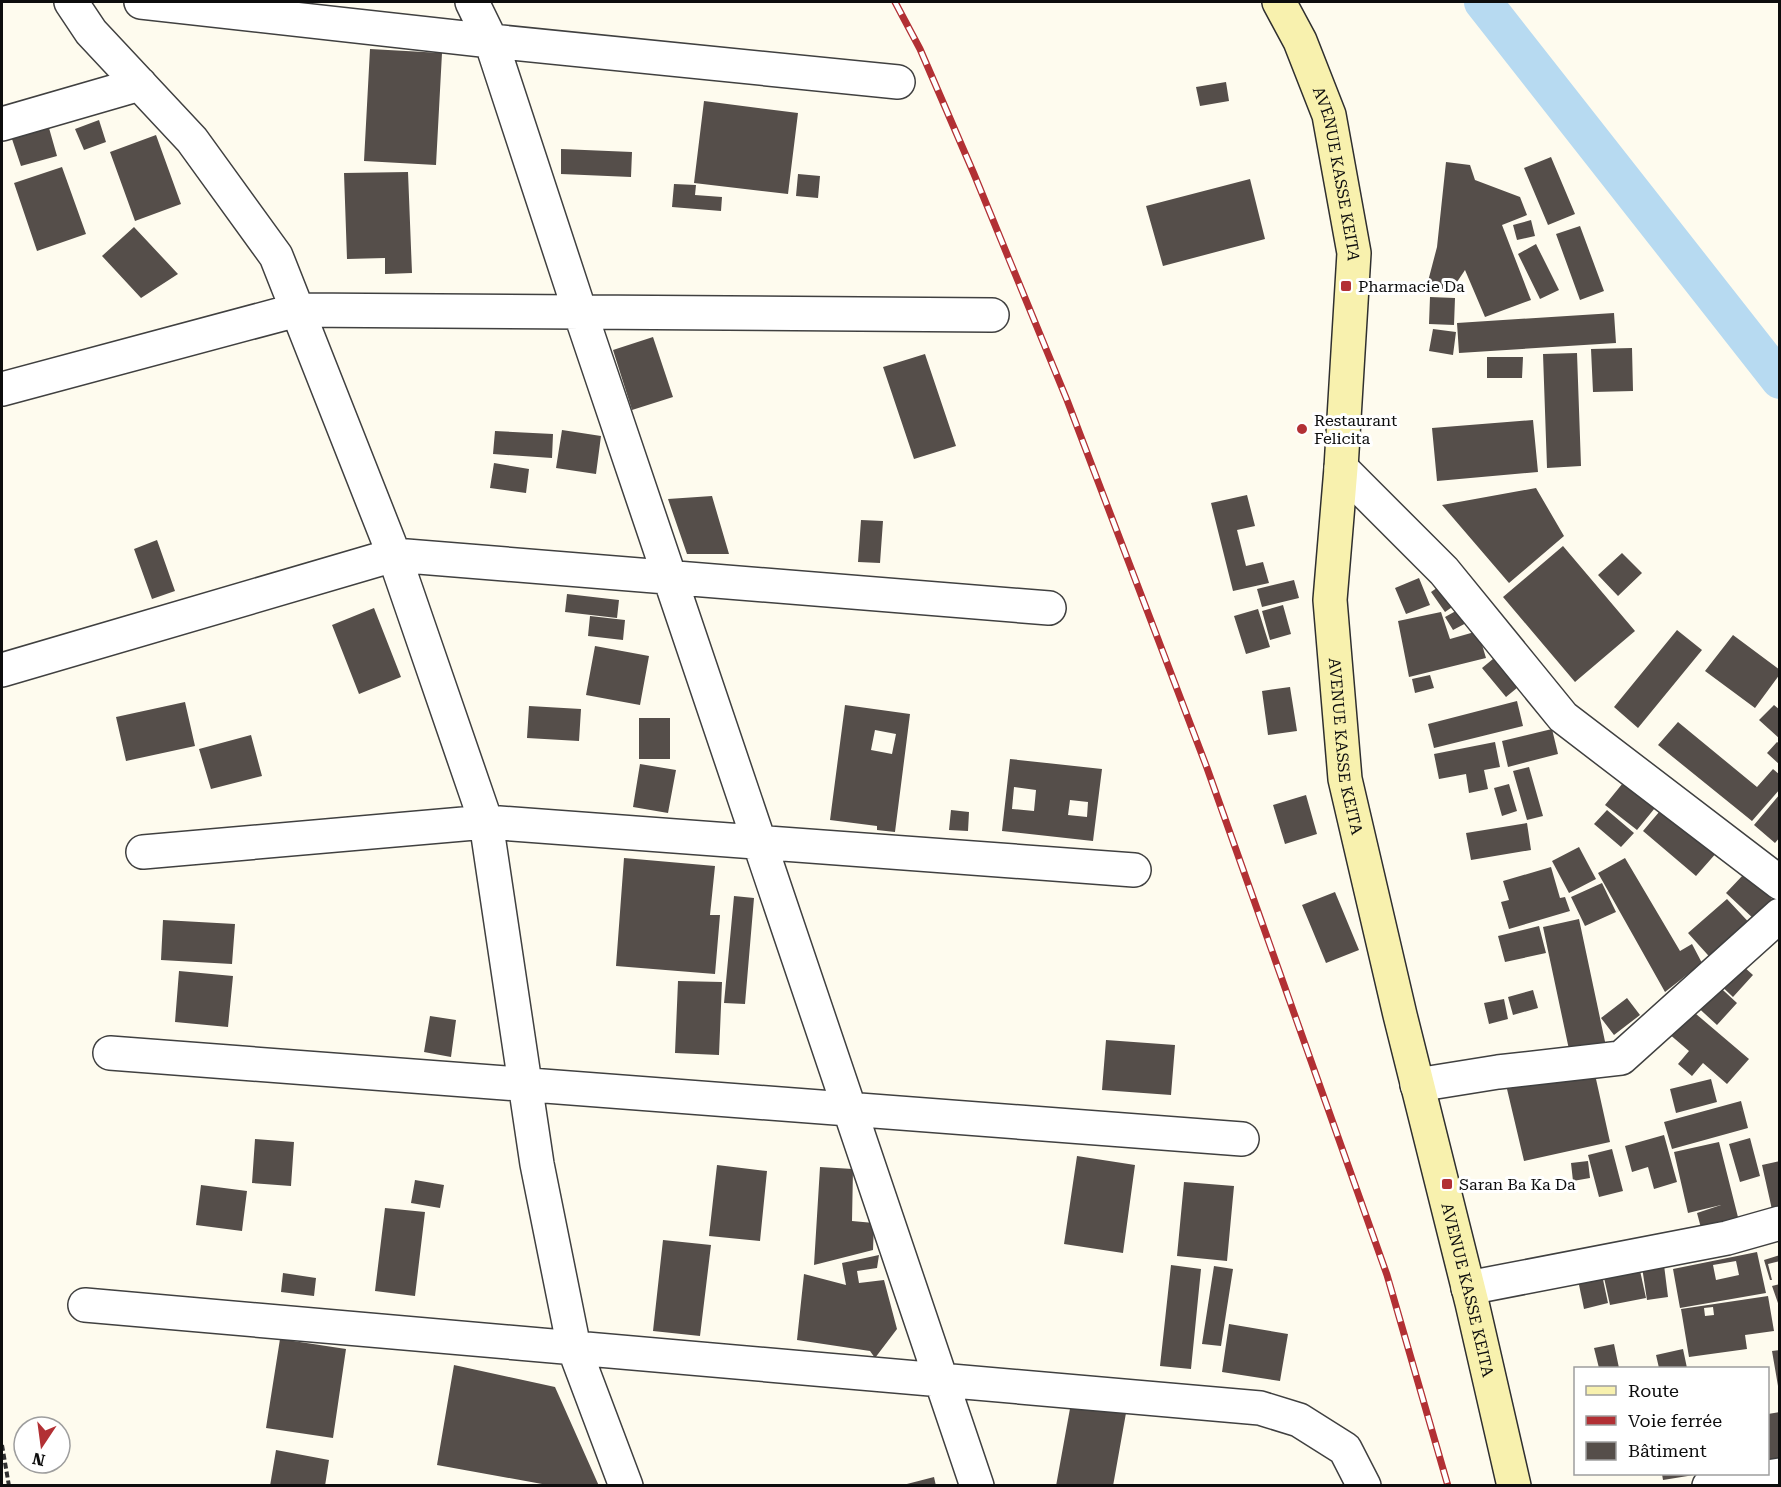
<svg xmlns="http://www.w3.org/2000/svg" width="1781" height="1487" viewBox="0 0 1781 1487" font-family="'Roboto Serif',serif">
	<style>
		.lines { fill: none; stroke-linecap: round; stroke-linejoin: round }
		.canal { stroke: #b7daf1; stroke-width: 38 }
		.building { fill: #554e4a; fill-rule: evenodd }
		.minor-casing { stroke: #404040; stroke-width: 36 }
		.secondary-casing { stroke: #2f2f2f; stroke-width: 36 }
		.path { stroke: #2f2f2f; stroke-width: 4; stroke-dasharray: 6 3; stroke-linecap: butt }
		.minor { stroke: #fff; stroke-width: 33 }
		.secondary { stroke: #f8f1ae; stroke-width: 33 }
		.rail-casing { stroke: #b23034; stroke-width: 7 }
		.rail { stroke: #fff; stroke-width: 4.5; stroke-dasharray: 14; stroke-linecap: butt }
		.poi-dot { fill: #b23034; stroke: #fff; stroke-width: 2 }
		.labels { text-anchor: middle; stroke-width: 6; stroke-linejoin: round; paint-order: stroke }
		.street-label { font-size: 16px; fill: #0d0d0d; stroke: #fff }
		.poi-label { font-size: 16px; fill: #0d0d0d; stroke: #fff; text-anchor: start }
	</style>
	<rect width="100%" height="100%" fill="#fefbee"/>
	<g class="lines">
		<path class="canal" d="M1483,2L1780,380"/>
	</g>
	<path class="building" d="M370,49L442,53L436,165L364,161Z
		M1226,82L1229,101L1200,106L1196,87Z
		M704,101L798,113L788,194L694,183Z
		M99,120L106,142L84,150L75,129Z
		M49,128L57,156L21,166L12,139Z
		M156,135L181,204L135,221L110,152Z
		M561,149L632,152L631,177L561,174Z
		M1551,157L1575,214L1548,225L1524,168Z
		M1446,162L1470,165L1475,180L1520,197L1527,215L1502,225L1531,300L1485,317L1465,270L1451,291L1426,289L1437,247Z
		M62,167L86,234L37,251L14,183Z
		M408,172L412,273L385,274V258L347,259L344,173Z
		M798,174L820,176L818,198L796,196Z
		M1250,179L1265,239L1163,266L1146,206Z
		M674,184L696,185L695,195L722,197L721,211L672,207Z
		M1531,220L1535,236L1517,240L1513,225Z
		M1580,226L1604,291L1580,300L1556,234Z
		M134,227L178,274L141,298L102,256Z
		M1536,244L1559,290L1540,299L1518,254Z
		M1430,297L1455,298L1454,325L1429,324Z
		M1614,313L1616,343L1459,353L1457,323Z
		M1433,329L1456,332L1453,355L1429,351Z
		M653,337L673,397L632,410L613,350Z
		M1632,348L1633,391L1593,392L1591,349Z
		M1577,353L1581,466L1547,468L1543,354Z
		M925,354L956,446L914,459L883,367Z
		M1487,357H1523L1522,378H1487Z
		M1533,420L1538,472L1437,481L1432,428Z
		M562,430L601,436L596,474L556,468Z
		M495,431L553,434L552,458L493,454Z
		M494,463L529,469L526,493L490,488Z
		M1536,488L1564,536L1509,583L1442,505Z
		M1247,495L1255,526L1237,530L1246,566L1263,562L1269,583L1233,591L1211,503Z
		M712,496L729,554H687L668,499Z
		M861,520L883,521L880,563L858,562Z
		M157,540L175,591L152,599L134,549Z
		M1563,546L1635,631L1575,682L1503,597Z
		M1622,553L1642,573L1618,596L1598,575Z
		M1419,578L1430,605L1406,614L1395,588Z
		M1294,580L1299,598L1262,607L1257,589Z
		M1444,583L1458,603L1445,612L1431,592Z
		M567,594L619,600L617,618L565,612Z
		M1283,605L1291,634L1270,640L1262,611Z
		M1463,607L1470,621L1453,630L1445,617Z
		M374,608L401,677L359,694L332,625Z
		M1258,609L1270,647L1246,654L1234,616Z
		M1441,612L1450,639L1478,631L1486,658L1409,677L1398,621Z
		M590,616L625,620L623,640L588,636Z
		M1677,630L1702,650L1638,728L1614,707Z
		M1733,635L1780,670V674L1755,708L1705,671Z
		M595,646L649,656L640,705L586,695Z
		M1499,654L1523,683L1506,697L1482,668Z
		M1430,675L1434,688L1415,693L1412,679Z
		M1290,687L1297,731L1268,735L1262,691Z
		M1517,701L1523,726L1434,748L1428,724Z
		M185,702L195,746L126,761L116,717Z
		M845,705L910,714L895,832L877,830V826L830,820ZM875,730L896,734L892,754L871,750Z
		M1774,705L1780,710V739L1759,720Z
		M529,706L581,709L579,741L527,738Z
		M639,718H670V759H639Z
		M1678,722L1757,787L1773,769L1780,775V789L1752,821L1658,745Z
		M1552,729L1558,754L1508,767L1502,741Z
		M251,735L262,776L211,789L199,749Z
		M1495,742L1500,767L1484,770L1488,789L1469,793L1466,774L1439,779L1434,754Z
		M1777,742L1780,744V765L1767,753Z
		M1010,759L1102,769L1093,841L1002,831ZM1014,787L1036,790L1034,811L1012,809ZM1070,800L1088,802L1087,817L1068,815Z
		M640,764L676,770L668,813L633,807Z
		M1529,767L1543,816L1527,820L1513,771Z
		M1627,778L1659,803L1637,830L1605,805Z
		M1509,784L1517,811L1502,816L1494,788Z
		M1780,794V837L1775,843L1754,825Z
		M1306,795L1317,834L1285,844L1273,805Z
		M1665,805L1718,851L1696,876L1643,831Z
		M951,810L969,812L968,831L949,830Z
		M1607,810L1634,833L1621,847L1594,824Z
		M1527,823L1531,850L1471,860L1466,833Z
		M1579,847L1596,879L1569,893L1552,861Z
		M624,858L715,866L710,915H720L715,974L616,966Z
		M1625,858L1680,951L1692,944L1702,963L1665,992L1598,873Z
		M1551,867L1560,898L1565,897L1570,911L1509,929L1501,902L1509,900L1503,881Z
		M1744,874L1773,900L1755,920L1726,893Z
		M1602,883L1616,912L1585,926L1571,897Z
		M1335,892L1359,950L1326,963L1302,905Z
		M734,896L754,898L745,1004L724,1003Z
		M1727,899L1756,930L1716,964L1688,933Z
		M1579,919L1607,1051L1571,1059L1543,927Z
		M163,920L235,924L232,964L161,960Z
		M1539,926L1546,953L1505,962L1498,936Z
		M1734,958L1753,975L1733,997L1715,980Z
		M179,971L233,976L228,1027L175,1022Z
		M1712,980L1737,1003L1717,1025L1692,1002Z
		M678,981L722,982L719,1055L675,1053Z
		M1533,990L1538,1008L1513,1015L1508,997Z
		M1627,998L1640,1015L1614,1035L1601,1018Z
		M1504,999L1508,1019L1489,1024L1484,1003Z
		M1689,1008L1749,1059L1727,1084L1703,1063L1692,1076L1678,1064L1689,1051L1668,1033Z
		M430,1016L456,1020L451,1057L424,1052Z
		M1106,1040L1175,1045L1171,1095L1102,1090Z
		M1594,1070L1610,1142L1524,1161L1507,1089Z
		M1711,1079L1717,1102L1676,1113L1670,1089Z
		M1741,1101L1748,1128L1672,1149L1664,1122Z
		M1664,1135L1677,1182L1654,1189L1648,1167L1632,1172L1625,1146Z
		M1750,1138L1760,1176L1740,1182L1729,1144Z
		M255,1139L294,1142L291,1186L252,1183Z
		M1719,1142L1741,1229L1704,1239L1697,1213L1721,1205L1688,1213L1674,1152Z
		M1612,1149L1623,1191L1599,1197L1588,1155Z
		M1077,1156L1135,1165L1123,1253L1064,1244Z
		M1588,1161L1590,1178L1573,1181L1571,1163Z
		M1780,1161V1213L1773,1214L1762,1165Z
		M717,1165L767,1171L760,1241L709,1236Z
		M820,1167L853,1169L852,1221L874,1223L873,1250L814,1265Z
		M415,1180L444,1185L440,1208L411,1203Z
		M1184,1182L1234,1186L1227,1261L1177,1256Z
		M201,1185L247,1191L242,1231L196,1225Z
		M385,1208L425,1212L415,1296L375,1291Z
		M663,1240L711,1245L700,1336L653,1331Z
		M1757,1252L1766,1293L1680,1308L1673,1269ZM1736,1261L1739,1275L1716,1280L1713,1265Z
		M879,1255L877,1268L857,1271L859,1283L884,1280L897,1329L875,1358L870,1351L797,1340L804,1274L846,1285L842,1263Z
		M1780,1255V1261L1768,1264L1772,1280H1770L1764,1260Z
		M1171,1265L1201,1269L1191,1369L1160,1366Z
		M1664,1265L1668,1297L1647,1300L1642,1267Z
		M1214,1266L1233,1269L1221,1346L1202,1344Z
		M1639,1266L1646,1298L1610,1305L1603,1273Z
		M283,1273L316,1278L314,1296L281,1292Z
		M1602,1275L1608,1303L1584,1309L1578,1280Z
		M1780,1284V1306H1779L1772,1286Z
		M1768,1296L1774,1331L1745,1335L1747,1349L1689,1357L1681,1309ZM1713,1307L1714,1315L1705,1316L1704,1308Z
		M1229,1324L1288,1334L1280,1381L1222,1372Z
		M280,1339L346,1349L333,1438L266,1428Z
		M1614,1344L1619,1368H1599L1594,1348Z
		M1683,1349L1687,1368H1659L1656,1355Z
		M1780,1350V1386H1778L1772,1351Z
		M454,1365L555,1387L599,1486H553L437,1465Z
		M1071,1403L1126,1413L1113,1486H1056Z
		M1780,1412V1463L1768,1465V1414Z
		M276,1450L329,1460L325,1486H270Z
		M1662,1474H1694V1475L1663,1480Z
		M934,1477L936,1486H903V1485Z"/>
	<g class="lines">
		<g class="minor-casing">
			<path id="minor" d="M71,2L91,32L192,140L276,256L394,555L486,822L537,1164L574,1348L626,1486
				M141,2L491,41L898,82
				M472,2L491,41L580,312L977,1486
				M2,124L140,84
				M2,389L297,310L992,315
				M1341,468L1444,571L1563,717L1780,883
				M2,670L394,555L1049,608
				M143,852L486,822L1134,870
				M110,1053L1242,1139
				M1417,1085L1498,1072L1621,1058L1780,915
				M1468,1288L1727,1238L1780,1223
				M85,1305L1260,1408L1299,1420L1345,1449L1364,1486
				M1709,1486L1780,1475"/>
		</g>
		<g class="secondary-casing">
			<g id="secondary">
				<path id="s1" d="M1279,2L1300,41L1329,115L1354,253L1341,468L1330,600L1345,779L1400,1015L1472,1303L1514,1486"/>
			</g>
		</g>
		<path class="path" d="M2,1445L9,1486"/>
		<use href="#minor" class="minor"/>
		<use href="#secondary" class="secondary"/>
		<g class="rail-casing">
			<path id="rail" d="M895,2L920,49L974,174L1067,400L1207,768L1387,1275L1448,1486"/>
		</g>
		<use href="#rail" class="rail"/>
	</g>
	<g class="poi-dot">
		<rect x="1340" y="280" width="12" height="12" rx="3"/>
		<circle cx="1302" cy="429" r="6"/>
		<rect x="1441" y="1178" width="12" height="12" rx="3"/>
	</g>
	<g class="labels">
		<g class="street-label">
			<text dy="6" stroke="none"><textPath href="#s1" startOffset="183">AVENUE KASSE KEITA</textPath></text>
			<text dy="6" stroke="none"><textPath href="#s1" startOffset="759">AVENUE KASSE KEITA</textPath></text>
			<text dy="6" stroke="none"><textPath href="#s1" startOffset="1317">AVENUE KASSE KEITA</textPath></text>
		</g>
		<g class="poi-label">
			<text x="1358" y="292">Pharmacie Da</text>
			<text x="1314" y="426">Restaurant<tspan x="1314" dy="18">Felicita</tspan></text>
			<text x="1459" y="1190">Saran Ba Ka Da</text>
		</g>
	</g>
	<rect width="1781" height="1487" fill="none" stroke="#0d0d0d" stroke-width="6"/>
	<rect x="1574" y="1367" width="195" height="108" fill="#ffffff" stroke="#9e9e9e" stroke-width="1.5"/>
	<rect x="1586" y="1386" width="30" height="9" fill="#f8f1ae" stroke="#9e9e9e" stroke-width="1.5"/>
	<text x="1628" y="1397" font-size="18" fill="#0d0d0d">Route</text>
	<rect x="1586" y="1416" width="30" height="9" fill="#b23034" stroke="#9e9e9e" stroke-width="1.5"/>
	<text x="1628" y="1427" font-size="18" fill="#0d0d0d">Voie ferrée</text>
	<rect x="1586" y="1442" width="30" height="18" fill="#554e4a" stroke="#9e9e9e" stroke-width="1.5"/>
	<text x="1628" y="1457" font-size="18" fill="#0d0d0d">Bâtiment</text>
	<g transform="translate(42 1445) rotate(193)"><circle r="28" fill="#ffffff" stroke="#9e9e9e" stroke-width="1.5"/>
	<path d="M0-4.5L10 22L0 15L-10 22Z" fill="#b23034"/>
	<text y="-9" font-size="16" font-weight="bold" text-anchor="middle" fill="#0d0d0d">N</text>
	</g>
</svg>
